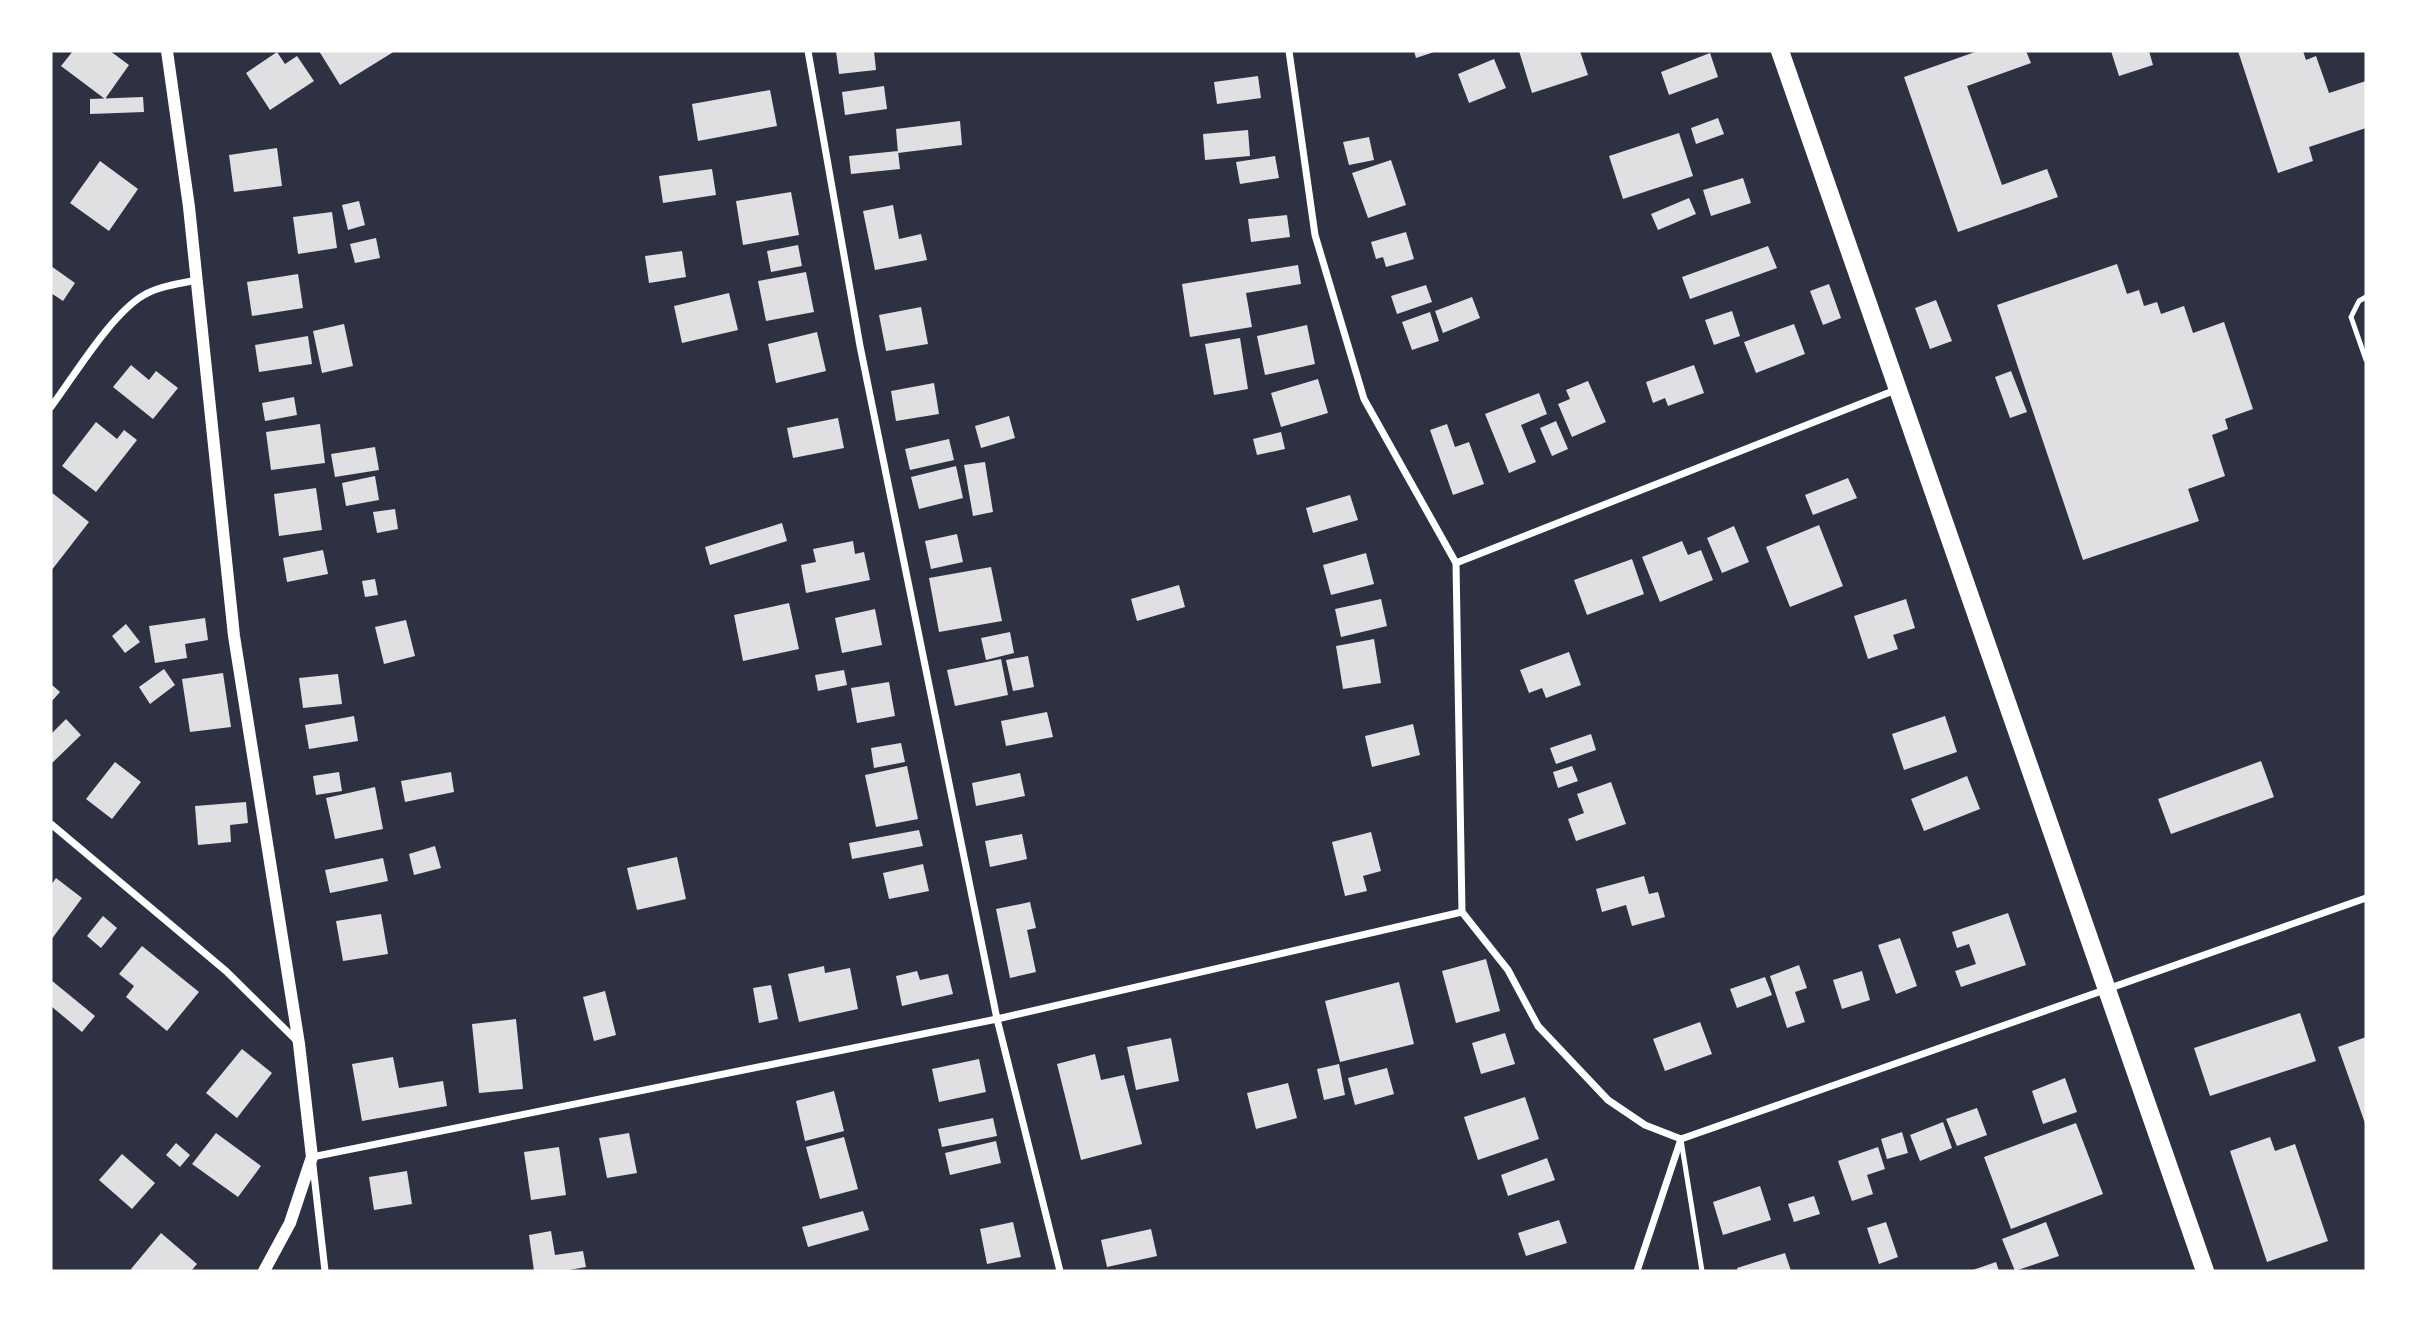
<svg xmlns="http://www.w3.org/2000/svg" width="2417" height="1322" viewBox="0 0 2417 1322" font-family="'PT Sans Narrow',sans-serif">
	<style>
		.building { fill: #e0e0e3 }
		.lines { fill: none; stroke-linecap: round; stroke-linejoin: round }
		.service { stroke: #fff; stroke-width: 5 }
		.minor { stroke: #fff; stroke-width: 7 }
		.tertiary { stroke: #fff; stroke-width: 12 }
		.primary { stroke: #fff; stroke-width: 18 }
	</style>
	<rect width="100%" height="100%" fill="#2d3142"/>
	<path class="building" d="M73,51H110L129,65L105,99L61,66Z
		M319,51H395L340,85Z
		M836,51H874L876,70L839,74Z
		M1414,51H1437L1416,58Z
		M1519,51H1580L1588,75L1532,93Z
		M1978,51H2026L2031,63L1967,86L2002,185L2047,169L2058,197L1958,232L1904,77Z
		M2111,51H2149L2153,65L2119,76Z
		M2238,51H2303L2306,60L2316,56L2329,93L2366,81V128L2309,147L2313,161L2278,173Z
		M277,52L285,64L297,56L314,81L270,110L246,73Z
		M1710,53L1718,77L1669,95L1661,72Z
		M1494,59L1506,88L1469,103L1458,74Z
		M1258,76L1261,98L1217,104L1214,82Z
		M884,86L887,109L845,115L842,92Z
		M770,90L777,126L698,141L692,104Z
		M143,97L144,112L90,114V99Z
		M1718,118L1724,134L1696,144L1691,128Z
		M960,121L962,145L898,153L896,129Z
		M1248,130L1250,156L1205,160L1203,134Z
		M1679,133L1693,176L1623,199L1609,156Z
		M1369,137L1374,160L1349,165L1343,142Z
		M277,148L282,186L234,192L229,155Z
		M898,151L900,169L851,174L849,156Z
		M1275,156L1279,178L1240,184L1236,162Z
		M1391,160L1406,205L1368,218L1352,173Z
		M100,161L138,189L109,231L70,203Z
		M712,169L716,195L663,203L659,176Z
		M1743,178L1751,203L1711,216L1703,190Z
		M791,192L799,235L743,245L736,201Z
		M1689,198L1696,214L1658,230L1651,214Z
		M359,201L365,225L348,230L342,205Z
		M893,205L899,239L921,234L927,260L875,270L863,211Z
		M332,212L337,248L298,254L293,217Z
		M1287,215L1290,237L1251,242L1248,219Z
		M1406,232L1414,259L1386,267L1383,257L1376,259L1371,242Z
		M376,238L380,258L355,263L350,244Z
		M798,245L802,266L771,272L767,251Z
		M1768,246L1777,268L1690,299L1682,277Z
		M682,251L686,277L649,283L645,256Z
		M2117,264L2127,294L2139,290L2144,306L2157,302L2161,314L2184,306L2193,333L2224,322L2253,409L2225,419L2228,429L2212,435L2225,476L2188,489L2199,521L2083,560L1997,305Z
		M1298,265L1301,284L1246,293L1252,327L1190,337L1182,284Z
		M51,266L75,283L63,301L51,293Z
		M806,272L814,312L766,321L758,281Z
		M298,274L303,308L252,316L247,282Z
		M1829,284L1841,318L1823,325L1810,291Z
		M1426,285L1432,302L1397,314L1391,296Z
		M729,293L738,330L682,343L674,306Z
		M1472,297L1480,318L1443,333L1435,311Z
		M1936,300L1952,341L1930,349L1915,308Z
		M921,307L928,344L886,351L879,315Z
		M1732,311L1740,336L1714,345L1705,320Z
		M1430,312L1439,341L1412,350L1402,322Z
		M344,324L353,366L322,373L313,331Z
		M1794,324L1805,354L1756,373L1744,342Z
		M1307,325L1315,364L1265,375L1257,336Z
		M817,332L826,371L776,383L768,344Z
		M308,336L312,364L259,372L255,345Z
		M1240,338L1248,389L1214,395L1205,344Z
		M131,365L149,380L156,371L178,388L153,419L113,387Z
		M1694,365L1704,393L1668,406L1665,398L1653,403L1646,382Z
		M2011,371L2027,412L2010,418L1995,377Z
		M1318,379L1328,413L1281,427L1271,393Z
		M1588,381L1606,422L1572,437L1558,404L1570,399L1566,390Z
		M934,383L939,414L896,421L891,391Z
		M1539,393L1547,414L1521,425L1536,462L1509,473L1485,414Z
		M294,397L297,415L265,421L262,403Z
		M1009,416L1015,438L981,448L975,426Z
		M838,418L844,448L793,458L787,428Z
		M1556,421L1568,449L1552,456L1540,428Z
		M96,422L117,439L124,430L137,440L96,492L62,466Z
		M320,424L325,463L271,470L266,432Z
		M1447,424L1455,447L1469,442L1484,484L1453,495L1430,430Z
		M1281,432L1285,449L1257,455L1253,439Z
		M949,439L954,460L910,470L905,449Z
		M375,447L379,470L335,477L331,454Z
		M985,462L993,512L973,516L964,465Z
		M956,466L963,498L919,509L911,477Z
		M375,476L379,500L346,506L342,483Z
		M1848,478L1857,498L1813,515L1805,495Z
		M316,488L322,530L279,536L274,494Z
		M51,492L89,522L51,571Z
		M1350,495L1358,520L1313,533L1306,508Z
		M395,509L398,529L377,533L373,512Z
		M782,523L787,541L710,565L705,547Z
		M1819,525L1843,586L1790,607L1766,547Z
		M1734,526L1749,562L1722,573L1707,538Z
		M957,534L963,562L931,569L925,541Z
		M853,541L855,554L864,552L870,580L806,593L801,565L816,562L813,549Z
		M1682,541L1688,555L1701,550L1713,580L1660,602L1642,557Z
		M323,550L328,574L287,582L283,558Z
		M1366,553L1374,584L1331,595L1323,565Z
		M1632,559L1644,594L1587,615L1574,580Z
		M991,567L1002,621L939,632L929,578Z
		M375,579L378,595L365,597L362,581Z
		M1179,585L1185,607L1137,621L1131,599Z
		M1381,599L1387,626L1341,637L1335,609Z
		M1906,599L1915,628L1893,635L1898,649L1868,659L1854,616Z
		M789,603L799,649L743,661L734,615Z
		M875,609L882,645L842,653L835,618Z
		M205,618L208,640L185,644L187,658L155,663L149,626Z
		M406,620L415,656L384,664L375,627Z
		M126,624L140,642L125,653L112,636Z
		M1010,632L1014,653L986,660L981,638Z
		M1374,639L1381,683L1343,689L1336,646Z
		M1569,652L1581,685L1546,698L1542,688L1529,693L1520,670Z
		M1028,656L1034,687L1013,691L1006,660Z
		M1001,659L1008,695L955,706L947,670Z
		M164,669L175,685L150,704L139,687Z
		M844,670L847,685L818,691L815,675Z
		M223,673L231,727L190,732L182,679Z
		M338,674L342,704L303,708L299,678Z
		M889,682L895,716L857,723L851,688Z
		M51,684L60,692L51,702Z
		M1047,712L1053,737L1006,746L1001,721Z
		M354,716L358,741L309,749L305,725Z
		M1945,716L1957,752L1904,770L1892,734Z
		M66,719L81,735L51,764V734Z
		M1413,724L1420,755L1372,767L1365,736Z
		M1591,734L1596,750L1556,764L1550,748Z
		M901,743L905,762L874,768L871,748Z
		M2261,761L2274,797L2171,834L2158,799Z
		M115,762L141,782L112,819L86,799Z
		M907,766L918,819L876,827L865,775Z
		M1572,766L1578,781L1558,788L1553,772Z
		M339,772L342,791L316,795L313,776Z
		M451,772L454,792L405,802L401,781Z
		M1020,773L1025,796L976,806L972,783Z
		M1967,776L1980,809L1924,831L1911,799Z
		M1611,782L1626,824L1576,841L1568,819L1584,813L1577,794Z
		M375,787L383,829L335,839L326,798Z
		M246,802L248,823L230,825L231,842L198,845L195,806Z
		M919,830L923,846L852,859L849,843Z
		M1371,832L1381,871L1363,876L1367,891L1345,896L1332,842Z
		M1022,834L1027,859L990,867L985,841Z
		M435,846L441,868L414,875L409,854Z
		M677,857L686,899L637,910L627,868Z
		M383,858L388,881L330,893L325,870Z
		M923,864L929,891L889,899L883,873Z
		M1644,876L1649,894L1658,892L1665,917L1632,926L1626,905L1602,912L1596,889Z
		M56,878L82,898L51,940V885Z
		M1030,902L1036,928L1027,930L1036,972L1010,978L996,909Z
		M2008,913L2026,965L1961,987L1955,971L1976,964L1969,944L1957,948L1952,932Z
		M381,914L388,954L343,961L336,921Z
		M103,916L117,928L101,948L87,936Z
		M1900,938L1917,986L1896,994L1878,945Z
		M142,946L199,992L167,1031L126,997L134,986L119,974Z
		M1486,959L1500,1011L1456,1023L1442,971Z
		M1799,965L1807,988L1795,992L1805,1022L1787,1028L1770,976Z
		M824,966L825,973L850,968L858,1009L799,1022L788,974Z
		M917,971L920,980L948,974L953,994L902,1006L896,976Z
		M1862,971L1870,1000L1842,1009L1833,980Z
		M1765,977L1772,995L1737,1008L1730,989Z
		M51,980L95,1016L82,1032L51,1006Z
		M1399,982L1414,1044L1340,1062L1325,1001Z
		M771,985L778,1019L759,1023L753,988Z
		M605,991L616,1035L594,1041L583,997Z
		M2300,1013L2316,1061L2210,1096L2194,1048Z
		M516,1019L523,1089L479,1093L472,1024Z
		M1700,1022L1712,1054L1665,1071L1653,1039Z
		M1505,1033L1515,1064L1481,1074L1472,1043Z
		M2366,1037V1126L2338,1047Z
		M1171,1038L1179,1081L1136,1090L1127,1047Z
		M242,1049L272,1073L237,1118L206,1093Z
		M1095,1054L1101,1080L1124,1075L1142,1144L1081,1160L1057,1064Z
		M393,1057L399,1088L443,1081L447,1106L362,1121L352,1064Z
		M979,1059L986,1092L939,1102L932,1069Z
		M1339,1064L1345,1095L1324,1100L1317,1069Z
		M1387,1068L1394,1094L1355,1105L1348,1078Z
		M2065,1078L2077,1112L2043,1124L2032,1091Z
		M1288,1083L1297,1118L1256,1129L1247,1093Z
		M834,1091L844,1131L805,1141L796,1101Z
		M1525,1097L1539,1139L1478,1160L1464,1117Z
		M1977,1108L1987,1135L1957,1146L1946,1119Z
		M993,1118L997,1136L942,1147L938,1129Z
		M1943,1122L1952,1148L1920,1161L1910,1135Z
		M2076,1123L2103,1194L2011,1229L1984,1157Z
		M1902,1132L1908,1153L1887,1159L1881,1139Z
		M216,1133L261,1166L238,1197L192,1164Z
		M629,1133L637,1173L607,1178L599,1138Z
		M844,1137L858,1189L820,1199L806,1147Z
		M2270,1137L2275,1151L2295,1144L2328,1241L2267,1262L2230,1151Z
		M996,1141L1001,1163L950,1175L945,1153Z
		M176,1143L190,1155L180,1167L166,1155Z
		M559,1147L566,1195L531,1200L524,1152Z
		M1878,1147L1885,1169L1867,1175L1873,1194L1852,1201L1838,1161Z
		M122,1154L155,1183L132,1209L99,1180Z
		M1547,1158L1555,1180L1508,1196L1501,1175Z
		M407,1171L412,1204L374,1210L369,1177Z
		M1760,1186L1771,1220L1723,1235L1713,1202Z
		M1814,1196L1820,1214L1794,1222L1788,1204Z
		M863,1211L869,1230L808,1247L802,1227Z
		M1559,1220L1567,1243L1526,1256L1518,1233Z
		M1013,1222L1021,1257L987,1264L980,1229Z
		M1886,1222L1898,1257L1879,1264L1867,1228Z
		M2046,1222L2059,1256L2015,1271L2002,1239Z
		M1151,1229L1157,1256L1107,1267L1101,1240Z
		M551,1231L555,1255L583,1251L586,1267L563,1271H534L529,1235Z
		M161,1233L197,1264L191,1271H134L131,1269Z
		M1785,1253L1791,1271H1738L1737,1268Z
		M1996,1262L1999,1271H1970Z"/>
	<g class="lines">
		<path class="service" d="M2366,297L2359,301L2351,317L2366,360
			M1681,1140L1702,1271"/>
		<path class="minor" d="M808,51L860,346L997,1019L1060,1271
			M1289,51L1315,235L1364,399L1456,563L1462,912L1508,970L1538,1026L1608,1100L1645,1125L1681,1139L1637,1271
			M51,407C74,376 112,313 144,295C159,286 179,284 196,280
			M1456,563L1898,389
			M51,824L226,971L297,1041
			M1681,1139L2366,898
			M325,1271L312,1157L997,1019L1462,912"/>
		<path class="tertiary" d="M167,51L189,207L234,636L299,1044L312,1157L290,1223L264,1271"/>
		<path class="primary" d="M1780,51L2205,1271"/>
	</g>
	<rect width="2417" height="1322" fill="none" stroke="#ffffff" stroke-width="105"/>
</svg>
